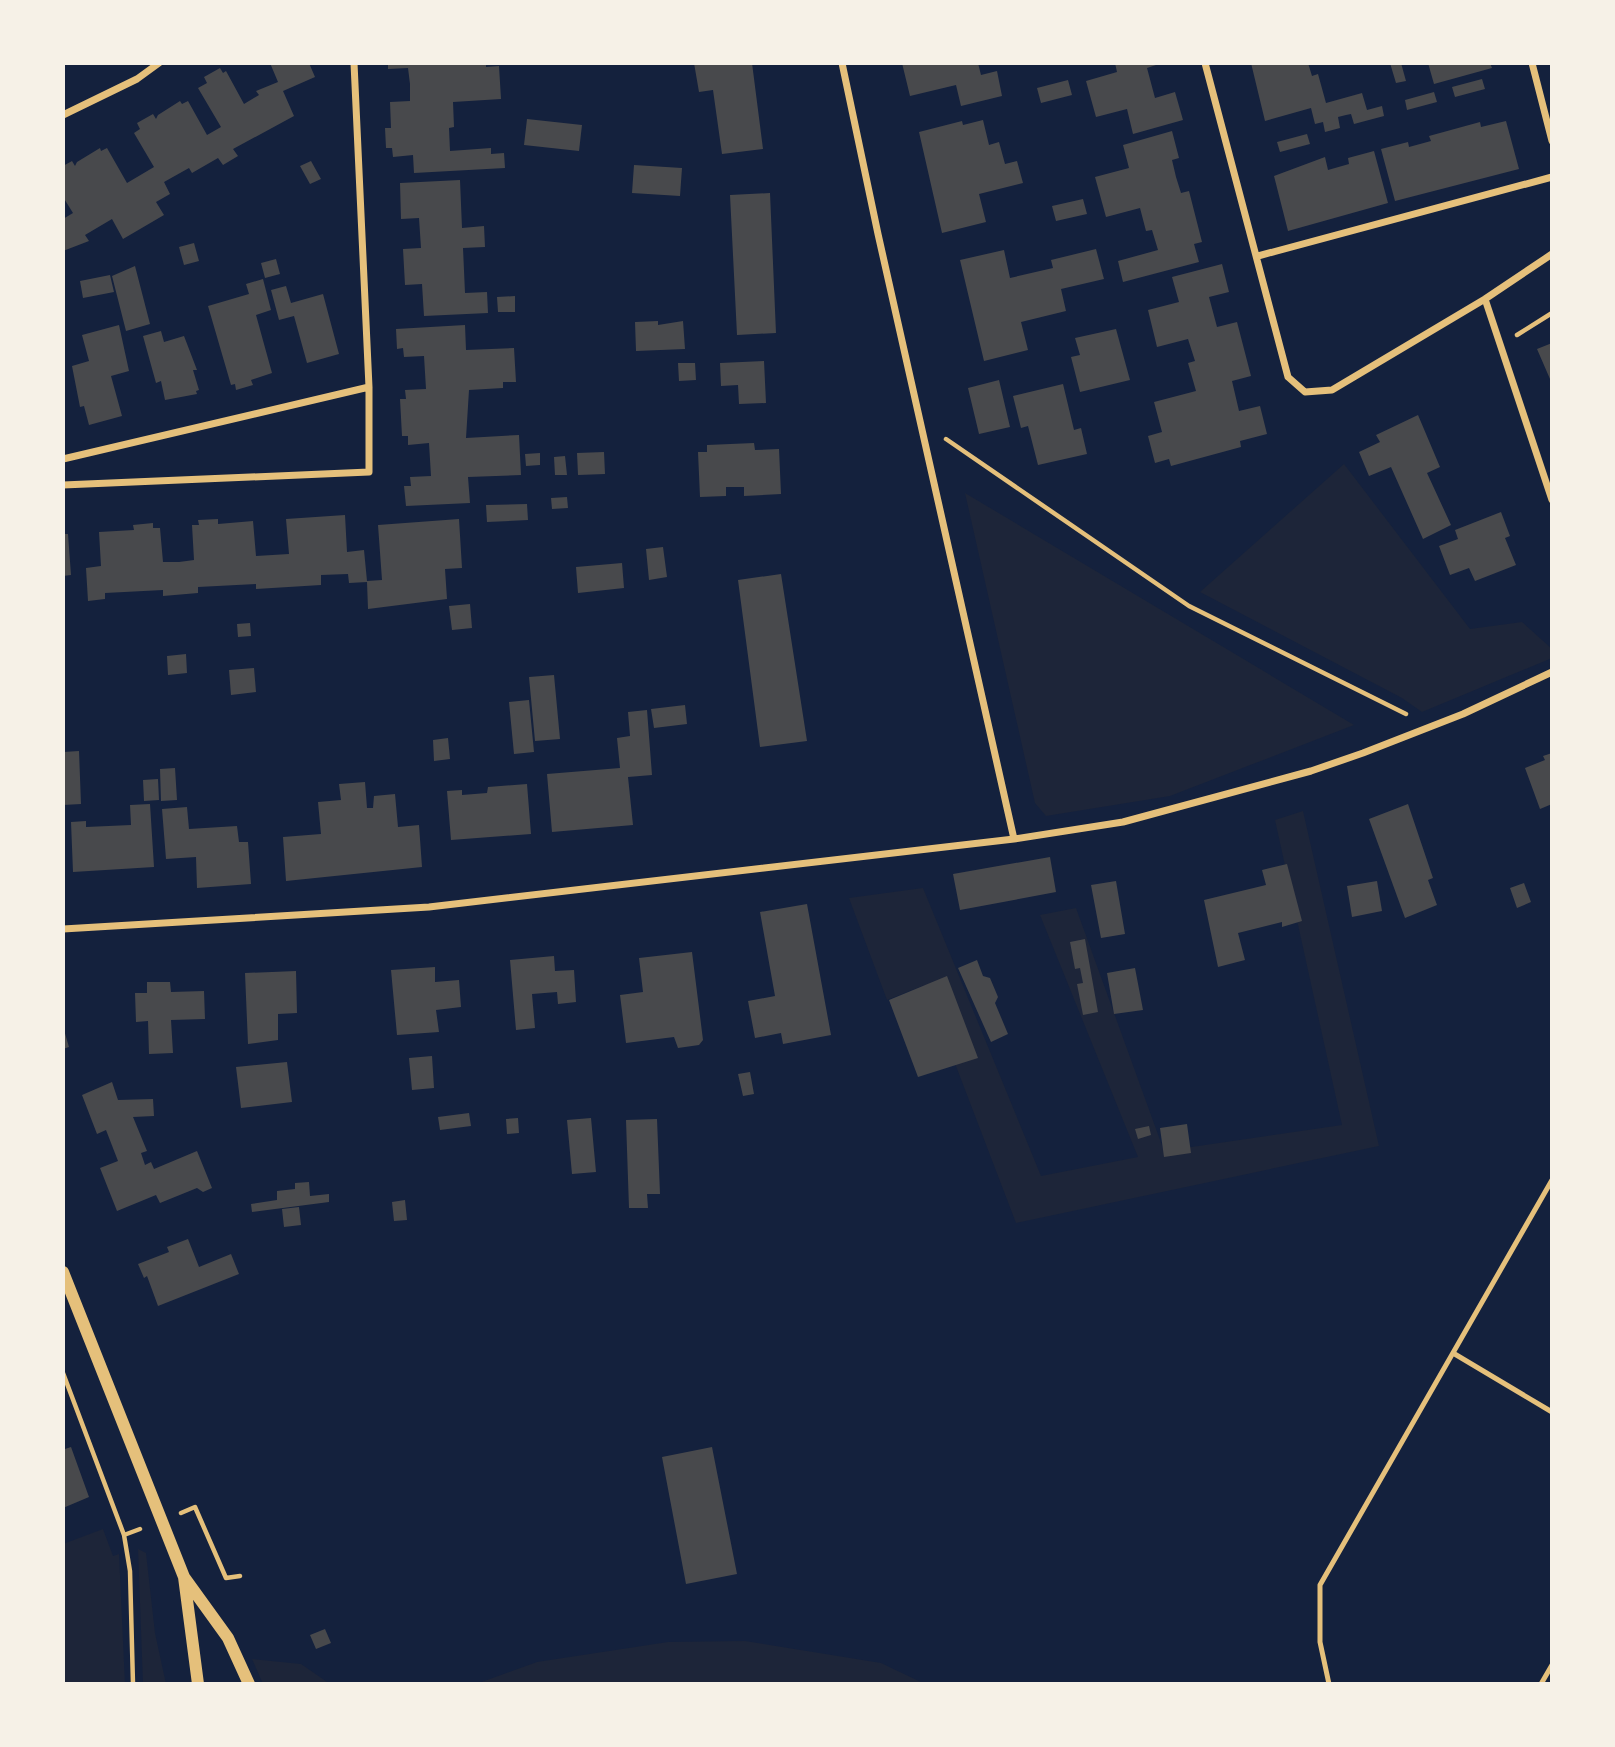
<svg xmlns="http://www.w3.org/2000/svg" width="1615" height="1747" viewBox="0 0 1615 1747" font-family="'Space Grotesk',sans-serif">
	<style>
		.green { fill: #1d2539 }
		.building { fill: #48494c }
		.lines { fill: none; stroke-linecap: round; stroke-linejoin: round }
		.path { stroke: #e5c07b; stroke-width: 4.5 }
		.service { stroke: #e5c07b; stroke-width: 5 }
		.minor { stroke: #e5c07b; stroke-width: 7 }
		.tertiary { stroke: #e5c07b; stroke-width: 12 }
	</style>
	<rect width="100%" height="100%" fill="#14213d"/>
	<path class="green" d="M1344,464L1470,629L1522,622L1552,649V658L1422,712L1402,698L1200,592Z
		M965,493L1354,725L1170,796L1046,816L1035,803Z
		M1303,811L1379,1146L1016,1223L925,985L887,1000L849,898L923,888L1041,1176L1138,1157L1040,915L1076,908L1164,1151L1342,1125L1275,820Z
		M103,1529L113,1556L119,1554L125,1684H63V1544Z
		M138,1549L146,1553L155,1633L166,1684H143Z
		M745,1641L881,1663L925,1684H476L537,1662L668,1642Z
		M252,1659L301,1664L330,1684H263Z"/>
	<path class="building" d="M270,63H309L315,77L283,91L294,116L233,149L238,156L223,165L218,158L192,173L189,168L164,182L170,194L156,202L164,215L123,239L112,219L85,235L89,241L63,251V219L73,213L63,197V166L72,161L75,166L77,162L100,148L101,151L107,148L127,183L154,167L134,133L140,129L137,123L153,114L156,119L158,115L180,101L182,104L188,101L207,135L221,127L198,88L207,83L204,77L220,68L223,73L226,71L244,104L259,95L256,91L278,82Z
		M388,63H486V67L499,66L501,99L453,102L454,127L449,128L450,151L491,148V154L504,153L505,168L414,173L413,155L393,157L392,148H386L385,128H391L390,102L410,101V84L408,68L388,69Z
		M694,63H752L763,149L722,154L713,90L699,92Z
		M902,63H978L981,75L997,71L1002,96L961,106L956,85L910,96Z
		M1115,63H1162L1147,68L1155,98L1175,92L1183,120L1133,134L1127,109L1096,117L1086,81L1117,72Z
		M1251,63H1308L1312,76L1318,74L1326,103L1362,93L1367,110L1382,106L1384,116L1354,124L1351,114L1346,115L1338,117L1340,128L1325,132L1323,122L1315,124L1311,108L1265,121Z
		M1390,63H1401L1406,81L1396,83Z
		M1428,63H1490L1492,68L1434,84Z
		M1482,79L1485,89L1455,97L1452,87Z
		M1068,80L1072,95L1041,103L1037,88Z
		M1434,92L1437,102L1407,110L1405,100Z
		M527,119L582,125L579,151L524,145Z
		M983,120L989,145L999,142L1005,164L1017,161L1023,183L979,194L986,222L942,233L919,132L962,121L963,125Z
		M1506,121L1519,169L1395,201L1381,149L1408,142L1409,147L1431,141L1429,136L1480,122L1481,127Z
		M1172,131L1179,158L1172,160L1176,177L1181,193L1189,191L1202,242L1194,244L1199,262L1123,282L1118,261L1158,250L1152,230L1146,231L1140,208L1106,217L1095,177L1129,168L1123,145Z
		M1307,134L1310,144L1280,152L1277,142Z
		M1374,151L1388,203L1288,231L1274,176L1325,157L1328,170L1349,164L1348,158Z
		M311,161L321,179L310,184L300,166Z
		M634,165L682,168L680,196L632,193Z
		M460,180L462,228L484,226L485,247L463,248L465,293L487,292L488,313L424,316L422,284L405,285L403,249L421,248L419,218L401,219L400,183Z
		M770,193L776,333L737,335L730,195Z
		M1083,199L1087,214L1056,221L1052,206Z
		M194,243L199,261L184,265L179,247Z
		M1096,249L1104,279L1061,289L1066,311L1021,322L1028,350L984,361L960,260L1004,250L1010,278L1053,268L1051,260Z
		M276,259L280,274L265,278L261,263Z
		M1222,264L1229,292L1209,297L1217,327L1237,322L1251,376L1232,381L1239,411L1260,406L1267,434L1240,441L1241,447L1171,466L1169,459L1155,463L1148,436L1162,432L1154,402L1196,391L1188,363L1195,361L1188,339L1157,347L1148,310L1179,302L1172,277Z
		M135,266L150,324L126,331L112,276Z
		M110,275L114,292L83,298L80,281Z
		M263,279L271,310L256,315L272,373L251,380L253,385L236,390L235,384L231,385L208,306L249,294L246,284Z
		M286,286L291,303L323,294L339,354L307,363L294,316L279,320L271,290Z
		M515,296V312H498L497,297Z
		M658,321V325L683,321L685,349L636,351L635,322Z
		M119,325L129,371L111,376L122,416L89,425L84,406L80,407L72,366L89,361L82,335Z
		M465,325L466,350L514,348L516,382H503V388L469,390L466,438L519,435L521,475L468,477L470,503L406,506L404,486H411L410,477L431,476L429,443L408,445V436H402L400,399H406L405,390L426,389L424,356L404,357L403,348L397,349L396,329Z
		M1116,329L1130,380L1080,392L1071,357L1080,355L1075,338Z
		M161,331L164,342L184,336L197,370H193L199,390L196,391L197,394L165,400L161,381L156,383L143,336Z
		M1552,343V378L1550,379L1537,349Z
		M764,361L766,403L739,404L738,385L721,386L720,363Z
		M678,363H695L696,380L679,381Z
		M999,380L1010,427L979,434L968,388Z
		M1063,384L1074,430L1081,428L1087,454L1038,465L1028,426L1021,428L1013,396Z
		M1418,415L1440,467L1427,473L1451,525L1423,539L1391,467L1369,476L1359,452L1380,442L1376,435Z
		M754,443L755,450L779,449L781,494L744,496V487H726V496L700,497L698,452H707V445Z
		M604,452L605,474L578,475L577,453Z
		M540,453V465L526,466L525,454Z
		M565,456L567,475H555L554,457Z
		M567,497L568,508L552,509L551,498Z
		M527,504L528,520L487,522L486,505Z
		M1501,512L1510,536L1505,538L1516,565L1475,581L1469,568L1450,575L1439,546L1458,539L1455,530Z
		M345,515L347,552L364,550L367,581L382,580L378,525L459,519L462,568L445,569L447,599L368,609L367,582L349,583L348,574L321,575V585L256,589V584L198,587V593L163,596V590L105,593V599L88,601L86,568L101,566L99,532L134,530L133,525L153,523V528H160L163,562H179L194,560L192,525H199L198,520L218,519V524L253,521L256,556L289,554L286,519Z
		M63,534H68L71,575L63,576Z
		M663,547L667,577L649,580L646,549Z
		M622,563L624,588L578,593L576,567Z
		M781,574L807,741L760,747L738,580Z
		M470,604L472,628L452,630L449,606Z
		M250,623L251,636L238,637L237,624Z
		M186,654L187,673L168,675L167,656Z
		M254,668L256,692L231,695L229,670Z
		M554,675L560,739L535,741L529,677Z
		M529,700L534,752L514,754L509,702Z
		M685,705L687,724L654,728L651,709Z
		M647,710L652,775L628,777L633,825L552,832L547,774L620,768L617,738L630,736L628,712Z
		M448,738L450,759L434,761L433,740Z
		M79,751L81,804L63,805V752Z
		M1552,753V804L1540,809L1525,768L1545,760L1543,756Z
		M175,768L177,800L161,801L160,769Z
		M158,779L159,800L144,801L143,780Z
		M365,782L367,808H373L374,796L395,794L398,827L419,825L422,867L286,881L283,837L321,834L318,802L341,800L339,784Z
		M527,784L531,834L451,840L447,791L462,790V795L487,793L488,787Z
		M150,804L154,867L73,872L71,822L86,821V827L131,825L130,805Z
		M1408,804L1433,878L1428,880L1437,905L1405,918L1369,819Z
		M187,807L189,829L237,826L239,842H248L251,884L197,888L196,857L166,859L162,809Z
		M1050,857L1056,892L960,910L953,874Z
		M1287,864L1302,921L1282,927V922L1238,933L1245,960L1218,967L1204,900L1266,885L1262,870Z
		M1116,881L1125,934L1101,938L1091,885Z
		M1377,881L1382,911L1352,917L1347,886Z
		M1524,883L1531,902L1517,908L1510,888Z
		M807,904L831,1035L783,1044L781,1033L755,1038L748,1001L775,996L760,912Z
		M1085,939L1098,1012L1083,1015L1077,984L1083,983L1080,968L1075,969L1070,942Z
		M692,952L703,1040L699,1045L678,1048L674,1037L626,1043L620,995L643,992L639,958Z
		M554,956L555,971L574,970L576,1002L558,1004L557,992L532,994L535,1028L516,1030L510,960Z
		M977,960L983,976L990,978L998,997L995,1003L1008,1034L991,1042L958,968Z
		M435,967V982L459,980L461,1007L436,1010L439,1032L397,1035L391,970Z
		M1135,968L1143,1010L1114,1014L1107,973Z
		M296,971L297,1013L278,1014V1040L248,1044L245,973Z
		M947,976L978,1058L918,1077L889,1000Z
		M147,982H170L171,992L204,991L205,1019L171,1020L173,1053L149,1054L148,1021L136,1022L135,993H147Z
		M64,1030L69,1047L63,1049V1031Z
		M432,1056L434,1088L412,1090L409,1058Z
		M287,1062L292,1102L241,1108L236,1067Z
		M750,1072L754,1094L743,1096L738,1074Z
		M112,1082L118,1100L153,1099L154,1116L133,1117L147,1151L141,1153L145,1165L151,1162L154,1169L197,1151L212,1188L203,1192L197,1188L160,1203L156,1195L117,1211L100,1168L118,1161L106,1130L97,1134L82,1095Z
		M469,1113L471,1126L440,1130L438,1117Z
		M518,1118L519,1133L507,1134L506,1119Z
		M591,1118L596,1172L572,1174L567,1120Z
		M657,1119L660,1194H647L648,1208H629L626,1120Z
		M1187,1124L1191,1153L1164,1157L1160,1128Z
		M1149,1126L1151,1135L1138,1139L1135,1129Z
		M309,1182L310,1196L329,1194V1202L252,1212L251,1204L277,1200V1191L295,1189V1183Z
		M405,1200L407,1220L394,1221L392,1202Z
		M299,1207L301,1225L284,1227L282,1209Z
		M188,1239L199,1267L231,1254L239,1274L158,1306L147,1276L144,1278L138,1264L169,1252L167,1247Z
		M63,1443L65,1449L71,1447L89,1497L63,1508Z
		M712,1447L737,1574L686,1584L662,1457Z
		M325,1629L331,1643L316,1649L310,1635Z"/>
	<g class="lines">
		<path class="path" d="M1517,335L1552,313
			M946,439L1189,606L1406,714
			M63,1373L124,1535L130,1571L133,1684
			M181,1513L195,1507L226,1578L240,1576
			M124,1535L140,1529"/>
		<path class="service" d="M1453,1353L1552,1412
			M1329,1684L1320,1642V1585L1552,1180
			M1541,1684L1552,1665"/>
		<path class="minor" d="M842,63L878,234L1014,839
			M1205,63L1288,377L1305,392L1332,390L1485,299L1552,254
			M1532,63L1552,141
			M63,115L137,79L159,63
			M1258,256L1552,177
			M1485,299L1552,500
			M63,459L369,387
			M63,485L369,472V387L354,63
			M63,929L429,907L1014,839L1123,822L1311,771L1363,753L1463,714L1552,672"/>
		<path class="tertiary" d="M63,1272L184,1577L198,1684
			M184,1577L228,1638L249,1684"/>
	</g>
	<rect width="1615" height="1747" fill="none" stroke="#f6f1e7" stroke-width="130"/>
</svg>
